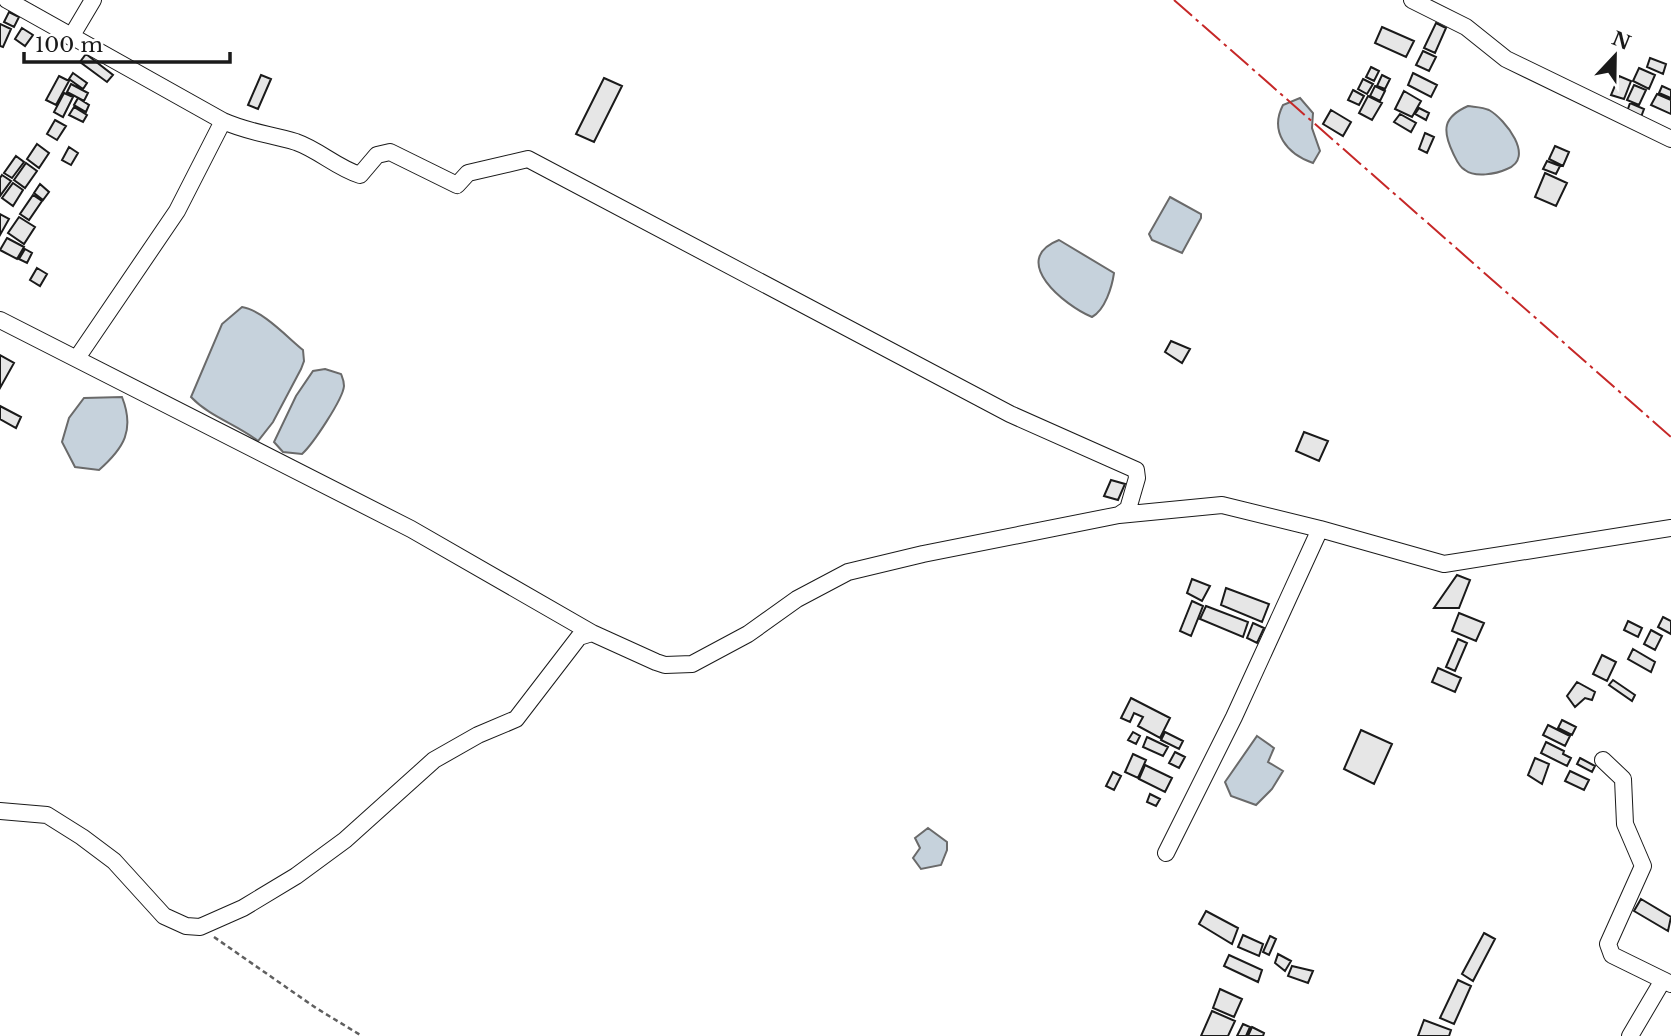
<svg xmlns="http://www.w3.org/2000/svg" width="1671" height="1036" viewBox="0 0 1671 1036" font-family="'Libre Baskerville',serif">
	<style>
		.water { fill: #c6d2dc; stroke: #6a6a6a; stroke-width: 2 }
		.building { fill: #e6e6e6; stroke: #1a1a1a; stroke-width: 2 }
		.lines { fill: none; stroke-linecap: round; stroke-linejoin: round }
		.minor-casing { stroke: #1a1a1a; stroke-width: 18 }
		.path { stroke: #5f5f5f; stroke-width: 2.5; stroke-dasharray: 5 3.5; stroke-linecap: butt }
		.minor { stroke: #fff; stroke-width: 16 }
		.power { stroke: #c62828; stroke-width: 2; stroke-dasharray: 24 5 3.5 5; stroke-linecap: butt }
	</style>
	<rect width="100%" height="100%" fill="#fff"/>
	<path class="water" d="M1300,98L1313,113L1312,128L1320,151L1313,163C1287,154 1269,132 1283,105Z
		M1468,106C1475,107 1483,107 1489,110C1505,119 1536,158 1507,169C1496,174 1475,178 1465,170C1459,167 1456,159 1453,153C1442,130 1443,117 1468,106Z
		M1170,197L1201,214V218L1182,253L1152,240L1149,234Z
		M1059,240L1114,273C1112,287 1105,310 1092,317C1065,306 1008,260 1059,240Z
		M242,307C262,310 287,337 303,350L304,361L301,369L273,422L258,441C236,424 210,417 191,397L222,324Z
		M325,369L341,374C343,379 344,381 344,386C343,399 313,444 302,454L283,452L274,442L296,396L313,371Z
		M122,397C135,430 124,448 99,470L75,467L62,442L69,418L84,398Z
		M1257,736L1274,748L1268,762L1283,771L1272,789L1256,805L1231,796L1225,782Z
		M928,828L947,842V850L941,865L921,869L913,858L920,848L915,838Z"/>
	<path class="building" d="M9,12L19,17L14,27L4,22Z
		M1436,23L1446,28L1435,53L1424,48Z
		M0,24L11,29L3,47L0,46Z
		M1382,27L1414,41L1406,57L1375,43Z
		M22,28L33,35L25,46L15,39Z
		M1423,51L1436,57L1429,71L1416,65Z
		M86,54L113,75L107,82L80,62Z
		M1650,58L1666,64L1663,74L1647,67Z
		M1371,67L1379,71L1374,81L1366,77Z
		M1639,68L1655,75L1649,89L1633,81Z
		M73,73L87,83L83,89L69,79Z
		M1413,73L1437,85L1431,97L1408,85Z
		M261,75L271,79L258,109L248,105Z
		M1382,75L1390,79L1385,89L1377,86Z
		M59,76L69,81L56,105L46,100Z
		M1619,76L1631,81L1624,99L1611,95Z
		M604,78L622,86L594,142L576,134Z
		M1363,79L1373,84L1367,94L1358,89Z
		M71,84L88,93L84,101L67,92Z
		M1634,85L1646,90L1639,105L1627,100Z
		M1375,86L1385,91L1380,101L1370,96Z
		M1662,86L1671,90V98L1659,93Z
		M1353,90L1364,96L1359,105L1348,100Z
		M1404,91L1421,101L1412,117L1395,109Z
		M64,93L73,97L63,117L54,112Z
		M1657,94L1671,100V114L1651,105Z
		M1368,96L1382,103L1372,120L1359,113Z
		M78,98L89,105L86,112L74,105Z
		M1630,103L1644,109L1641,117L1627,112Z
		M74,107L87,115L83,122L69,115Z
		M1419,108L1429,113L1426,120L1415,114Z
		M1331,110L1351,122L1343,136L1323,124Z
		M1400,114L1416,123L1411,132L1394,122Z
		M55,120L66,126L57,140L47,134Z
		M1425,133L1434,137L1427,153L1419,149Z
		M37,144L49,153L39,168L27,159Z
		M1555,146L1569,152L1563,166L1549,159Z
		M69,147L78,153L71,165L62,160Z
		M16,156L24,162L12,178L4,173Z
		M1547,161L1560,166L1556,174L1543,169Z
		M26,163L37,171L25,188L14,180Z
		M1545,173L1567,183L1556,206L1535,197Z
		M2,175L11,181L0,196V178Z
		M13,183L23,190L13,206L2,198Z
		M40,184L49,192L43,200L34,193Z
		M33,195L42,201L29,220L20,214Z
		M0,214L9,219L0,235Z
		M19,217L35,227L24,244L8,233Z
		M7,238L24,247L17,259L0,250Z
		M25,249L32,253L27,263L19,259Z
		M37,268L47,274L40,286L30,280Z
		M1171,341L1190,349L1182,363L1165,352Z
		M0,355L14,363L0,388Z
		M0,406L21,417L16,428L0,419Z
		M1304,432L1328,441L1319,461L1296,451Z
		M1111,480L1125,484L1118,500L1104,496Z
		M1457,575L1470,580L1459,608H1434Z
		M1192,579L1210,586L1202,601L1187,593Z
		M1226,588L1269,604L1262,622L1221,605Z
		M1192,601L1203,606L1191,636L1180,631Z
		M1206,606L1248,622L1243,637L1200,619Z
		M1459,613L1484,623L1476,641L1452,631Z
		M1663,617L1671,621V634L1658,627Z
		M1628,621L1642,628L1638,637L1624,630Z
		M1253,623L1264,628L1257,643L1247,638Z
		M1651,630L1662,636L1655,650L1644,644Z
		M1458,639L1467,643L1455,671L1446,667Z
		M1633,649L1655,662L1651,672L1628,659Z
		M1602,655L1616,662L1607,681L1593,674Z
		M1438,668L1461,678L1455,692L1432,682Z
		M1613,680L1635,695L1632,701L1609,685Z
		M1577,682L1595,692L1592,700L1585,698L1575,707L1567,696Z
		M1131,698L1170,718L1160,738L1138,726L1143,717L1134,713L1130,722L1121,718Z
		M1562,720L1576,727L1572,735L1558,728Z
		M1548,725L1570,736L1565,746L1543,735Z
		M1361,730L1392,744L1374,784L1344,769Z
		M1133,732L1140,736L1136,744L1128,740Z
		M1165,732L1183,741L1179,749L1161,740Z
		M1147,737L1168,747L1163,756L1143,747Z
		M1546,742L1564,751L1563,754L1571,758L1567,766L1541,753Z
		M1175,752L1185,757L1179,768L1169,763Z
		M1133,754L1146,760L1138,778L1125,772Z
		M1535,758L1549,764L1542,784L1528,775Z
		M1580,758L1595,766L1592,772L1577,764Z
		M1145,765L1172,778L1165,792L1139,779Z
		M1570,771L1589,780L1584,790L1565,781Z
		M1113,772L1121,776L1114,790L1106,786Z
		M1150,794L1160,799L1156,806L1147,802Z
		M1641,899L1671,917L1668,931L1634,911Z
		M1206,911L1238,928L1232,944L1199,924Z
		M1484,933L1495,939L1473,981L1462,974Z
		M1243,935L1263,944L1259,956L1238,947Z
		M1270,936L1276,939L1269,955L1263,952Z
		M1278,954L1291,961L1285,971L1275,963Z
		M1229,955L1262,970L1258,982L1224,966Z
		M1292,966L1313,971L1308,983L1288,976Z
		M1458,980L1471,986L1454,1024L1440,1018Z
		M1220,989L1242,999L1234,1017L1213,1008Z
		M1212,1011L1235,1021L1228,1036H1201Z
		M1424,1020L1451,1030L1449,1036H1418Z
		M1243,1024L1250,1027L1246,1036H1237Z
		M1252,1027L1264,1033L1263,1036H1248Z"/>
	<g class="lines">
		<g class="minor-casing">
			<path id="minor" d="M7,0L223,121C250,133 270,134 296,142C319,150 337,168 360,175L377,155L390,152L457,185L468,173L528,159L1010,414L1136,470L1137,478L1128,509L1119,515
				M1412,0L1466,27L1506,59L1671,139
				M71,37L93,0
				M0,320L411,529L592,633
				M77,358L177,211L223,121
				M1603,760L1623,779L1625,824L1643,866L1608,944L1612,955L1663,980
				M0,811L47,815L82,837L114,861L164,916L186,926L200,927L243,908L296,876L345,840L434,760L478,735L516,719L579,637L592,633L656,662L665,665L692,664L748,634L797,599L848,572L923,554L1119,515L1222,505L1320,529L1444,564L1671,528
				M1166,853L1234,717L1320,529
				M1630,1036L1663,980L1671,984"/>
		</g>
		<path class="path" d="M214,937L316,1008L362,1036"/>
		<use href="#minor" class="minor"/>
		<path class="power" d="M1174,0L1671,437"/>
	</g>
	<g transform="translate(1615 56) rotate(22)" stroke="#ffffff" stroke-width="5" paint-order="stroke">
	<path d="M0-5L12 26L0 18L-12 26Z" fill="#1a1a1a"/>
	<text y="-10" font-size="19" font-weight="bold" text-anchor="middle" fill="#1a1a1a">N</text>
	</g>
	<path d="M24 52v10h206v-10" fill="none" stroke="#1a1a1a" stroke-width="3.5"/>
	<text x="35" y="52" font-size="21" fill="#1a1a1a" stroke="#ffffff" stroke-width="5" paint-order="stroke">100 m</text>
</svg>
